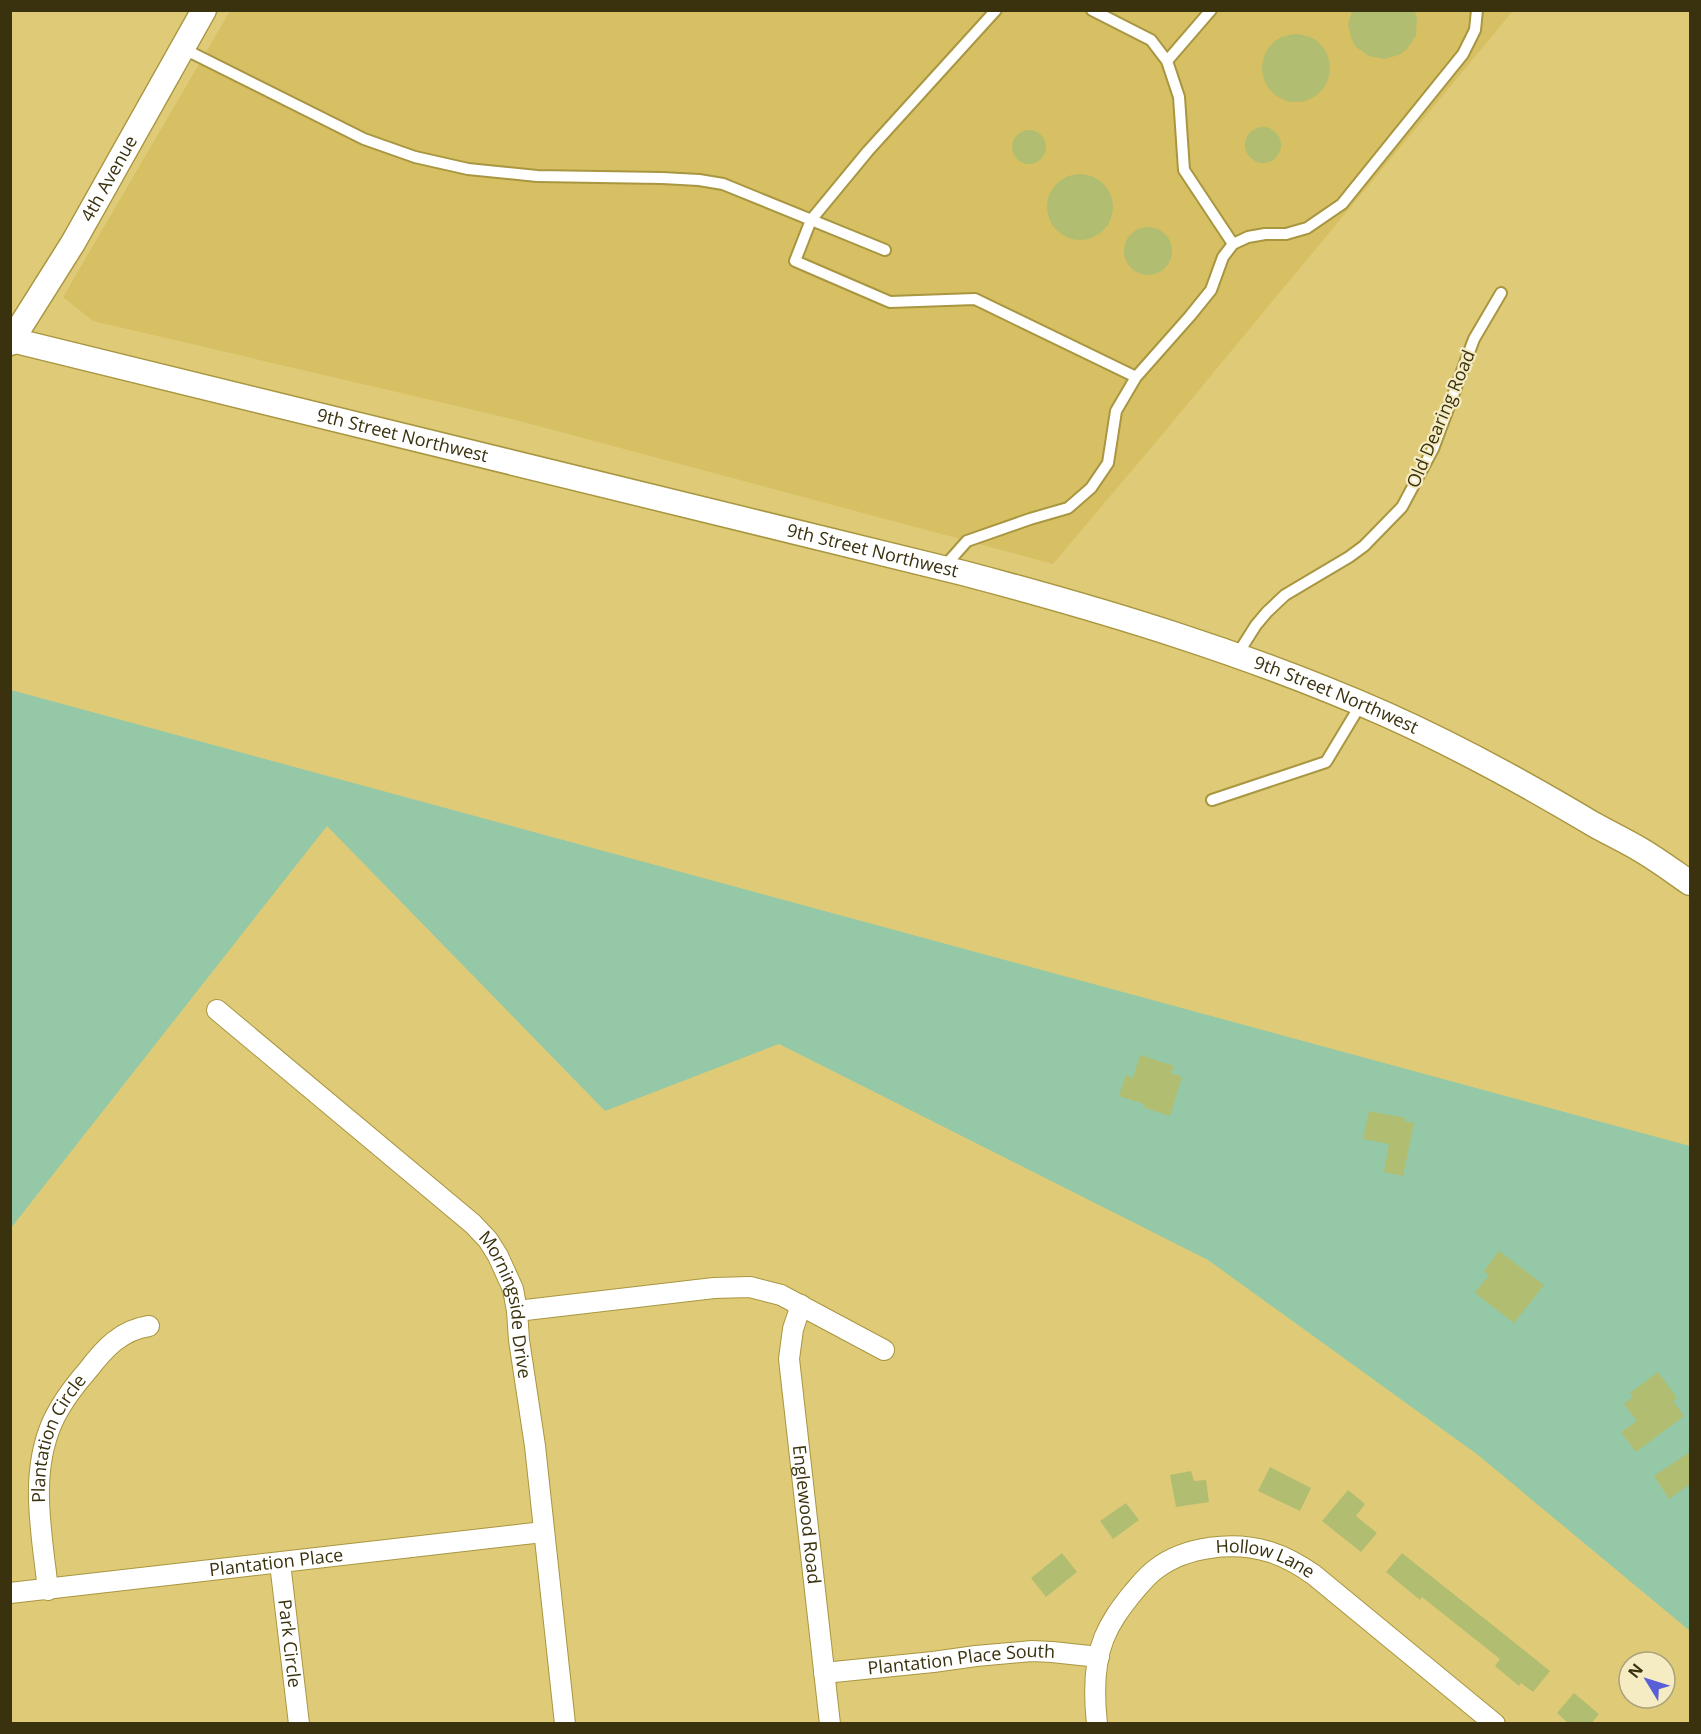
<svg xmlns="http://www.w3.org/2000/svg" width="1701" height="1734" viewBox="0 0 1701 1734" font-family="'Open Sans',sans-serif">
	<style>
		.built { fill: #d7c063 }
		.green { fill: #95c8a7 }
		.building { fill: #b1bd71 }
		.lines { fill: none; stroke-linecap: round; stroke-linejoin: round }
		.service-casing { stroke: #a99641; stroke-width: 14 }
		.minor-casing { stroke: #a99641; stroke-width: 22 }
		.tertiary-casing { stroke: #a99641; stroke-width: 27 }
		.service { stroke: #fff; stroke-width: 10 }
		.minor { stroke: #fff; stroke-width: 20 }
		.tertiary { stroke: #fff; stroke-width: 24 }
		.labels { text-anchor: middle; stroke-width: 4.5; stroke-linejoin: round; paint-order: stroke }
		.street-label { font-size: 18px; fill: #3a320e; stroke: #f6ecc4 }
	</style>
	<rect width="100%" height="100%" fill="#dfcb77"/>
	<path class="built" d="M230,11H1513L1156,442L1053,564L512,419L93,321L63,297Z"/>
	<path class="green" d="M11,690L1690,1146V1631L1478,1455L1208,1260L779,1044L605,1111L327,826L11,1228Z"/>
	<path class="building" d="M1352,10H1414L1417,18L1416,36L1406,50L1399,55L1384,59L1369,56L1356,47L1352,40L1348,25Z
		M1262 68a34 34 0 1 1 68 0a34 34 0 1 1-68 0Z
		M1245 145a18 18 0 1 1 36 0a18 18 0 1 1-36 0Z
		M1012 147a17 17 0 1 1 34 0a17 17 0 1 1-34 0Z
		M1047 207a33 33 0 1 1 66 0a33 33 0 1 1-66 0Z
		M1124 251a24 24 0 1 1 48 0a24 24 0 1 1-48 0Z
		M1140,1055L1174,1066L1171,1073L1182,1077L1170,1116L1143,1107L1144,1104L1119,1096L1126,1075L1133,1078Z
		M1369,1111L1405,1118L1404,1121L1414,1123L1403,1176L1384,1172L1389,1144L1363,1139Z
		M1499,1251L1544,1285L1514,1323L1475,1293L1489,1275L1484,1271Z
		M1658,1372L1677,1398L1673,1401L1684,1416L1636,1452L1621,1432L1637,1421L1624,1404L1633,1397L1630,1393Z
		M1690,1452V1484L1669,1499L1654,1476Z
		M1270,1467L1311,1488L1300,1511L1258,1491Z
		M1191,1471L1194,1481L1206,1480L1209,1502L1176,1507L1170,1475Z
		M1348,1490L1365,1504L1356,1516L1377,1533L1361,1552L1322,1521Z
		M1126,1503L1139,1520L1113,1539L1100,1521Z
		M1062,1553L1077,1572L1046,1597L1031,1578Z
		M1402,1553L1550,1671L1533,1692L1521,1683L1519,1686L1495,1666L1500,1659L1422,1597L1420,1600L1386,1572Z
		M1574,1693L1599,1714L1591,1724H1569L1557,1713Z"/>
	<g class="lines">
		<g class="service-casing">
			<path id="service" d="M996,10L868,151L811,220L795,261L890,302L975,299L1136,377L1190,316L1211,290L1223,257L1233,244L1248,237L1265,234H1286L1307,228L1342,204L1463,54L1475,30L1477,10
				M1092,10L1151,40L1167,61L1179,97L1184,170L1233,244
				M182,48L364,139L415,157L468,169L537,176L662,178L699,180L723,184L885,250
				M1167,61L1211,10
				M943,568L967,541L1030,519L1068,508L1091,488L1108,463L1116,411L1136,377
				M1237,655L1256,625L1267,612L1285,595L1349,557L1364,546L1402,507L1433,449L1474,339L1501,293
				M1212,800L1326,762L1361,704"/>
		</g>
		<g class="minor-casing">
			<g id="minor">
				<path id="s1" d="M217,1010L473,1224L488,1240L498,1256L513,1289L517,1311L519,1340L535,1446L565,1724"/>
				<path id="s2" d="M801,1305L793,1329L789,1359L830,1724"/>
				<path d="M517,1311L714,1288L750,1287L781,1295L884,1350"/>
				<path id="s3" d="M280,1563L299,1724"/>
				<path id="s4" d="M48,1590C42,1534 29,1476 52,1423C61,1403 74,1386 88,1370C104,1349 121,1330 149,1326"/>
				<path id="s5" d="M10,1593L543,1532"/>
				<path id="s6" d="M824,1673L933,1662L976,1656L1032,1651L1052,1652L1099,1657"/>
				<path id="s7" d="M1097,1724C1094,1697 1094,1663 1104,1638C1111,1621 1120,1609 1131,1595C1139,1586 1146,1576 1156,1569C1186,1546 1234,1541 1270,1552C1286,1557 1300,1565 1314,1575L1495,1724"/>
			</g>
		</g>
		<g class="tertiary-casing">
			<g id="tertiary">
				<path id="s8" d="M12,340L963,573C1107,611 1249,654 1385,714C1457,746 1526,784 1593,824C1609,833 1626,841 1641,850C1658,860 1674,872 1690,883"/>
				<path id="s9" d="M10,343L73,243L204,10"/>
			</g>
		</g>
		<use href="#service" class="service"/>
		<use href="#minor" class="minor"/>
		<use href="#tertiary" class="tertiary"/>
	</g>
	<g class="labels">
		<g class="street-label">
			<text dy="6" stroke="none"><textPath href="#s9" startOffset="192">4th Avenue</textPath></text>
			<text transform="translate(1441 419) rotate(-67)" y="6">Old Dearing Road</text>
			<text dy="6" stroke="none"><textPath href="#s8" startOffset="402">9th Street Northwest</textPath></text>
			<text dy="6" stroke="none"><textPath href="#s8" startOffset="886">9th Street Northwest</textPath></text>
			<text dy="6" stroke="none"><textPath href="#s8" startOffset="1372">9th Street Northwest</textPath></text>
			<text dy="6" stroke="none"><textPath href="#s1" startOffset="424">Morningside Drive</textPath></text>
			<text dy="6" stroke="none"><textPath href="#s4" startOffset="156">Plantation Circle</textPath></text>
			<text dy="6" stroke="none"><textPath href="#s2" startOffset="212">Englewood Road</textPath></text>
			<text dy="6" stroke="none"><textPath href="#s5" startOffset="268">Plantation Place</textPath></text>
			<text dy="6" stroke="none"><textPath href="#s7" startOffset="290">Hollow Lane</textPath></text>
			<text dy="6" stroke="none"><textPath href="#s3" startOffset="81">Park Circle</textPath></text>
			<text dy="6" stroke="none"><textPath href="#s6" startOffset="138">Plantation Place South</textPath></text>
		</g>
	</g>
	<rect width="1701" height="1734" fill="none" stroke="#3a320e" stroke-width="24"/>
	<g transform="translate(1647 1680) rotate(308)"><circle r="28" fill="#f6ecc4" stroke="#aba27b" stroke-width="1.5"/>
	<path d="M0-4.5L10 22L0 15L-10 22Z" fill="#585fd7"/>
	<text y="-9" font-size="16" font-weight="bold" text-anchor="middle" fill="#3a320e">N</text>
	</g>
</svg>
